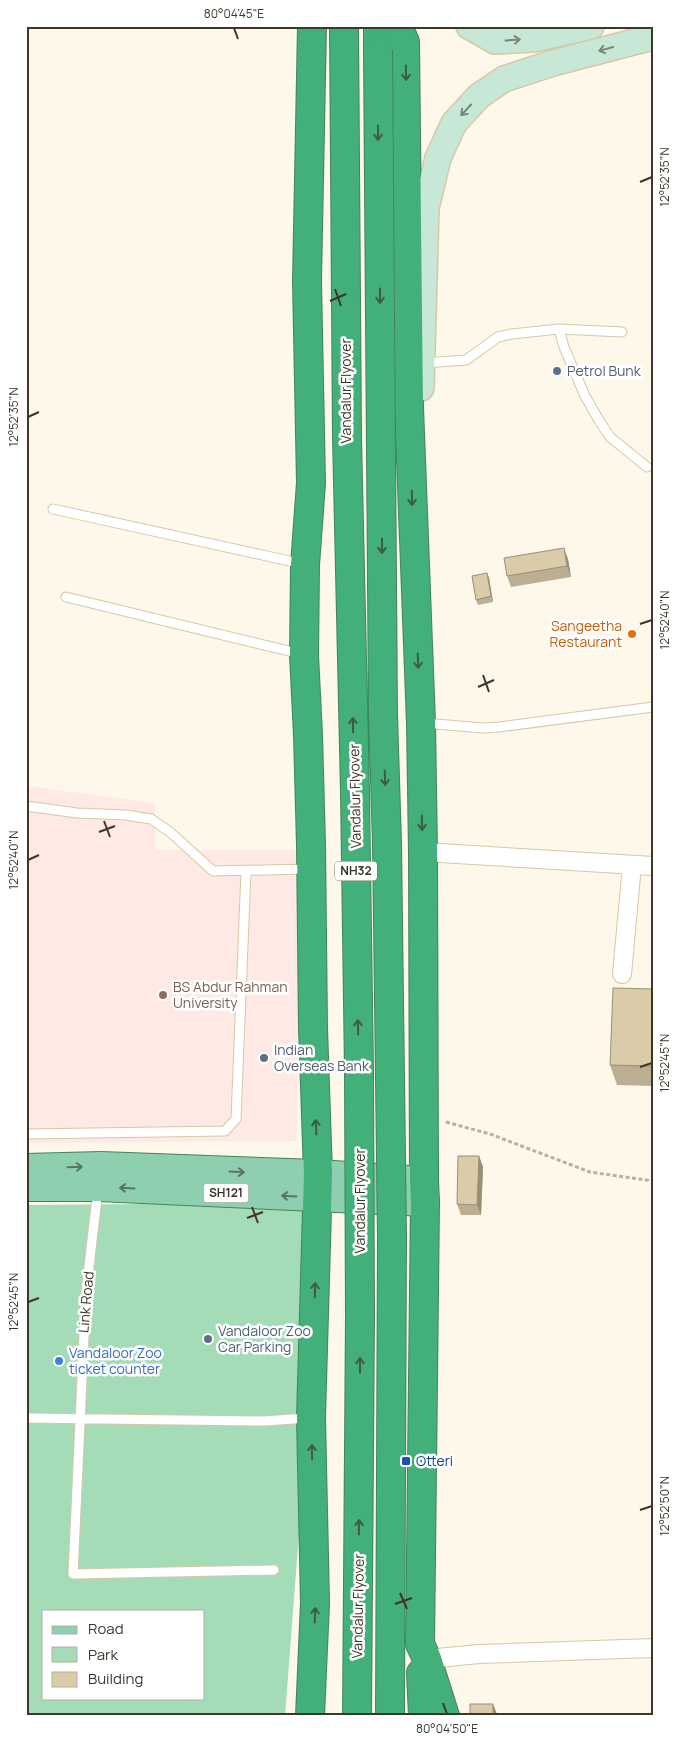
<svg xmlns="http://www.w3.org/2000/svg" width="679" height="1742" viewBox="0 0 679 1742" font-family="Manrope,sans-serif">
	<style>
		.education { fill: #ffe9e5 }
		.green { fill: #a5dcb8; fill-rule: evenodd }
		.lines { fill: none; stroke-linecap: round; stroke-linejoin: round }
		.lane-casing { stroke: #d7c8a5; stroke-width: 11 }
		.street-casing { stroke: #d7c8a5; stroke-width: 20 }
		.secondary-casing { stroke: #d7c8a5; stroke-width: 28 }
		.primary-casing { stroke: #41855d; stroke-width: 30 }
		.highway-casing { stroke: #41855d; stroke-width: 30 }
		.path { stroke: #b7b1a3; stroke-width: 3; stroke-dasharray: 4 2.5; stroke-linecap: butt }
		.lane { stroke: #fff; stroke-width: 9 }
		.street { stroke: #fff; stroke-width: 18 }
		.secondary { stroke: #c7e7d7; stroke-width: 25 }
		.primary { stroke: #8ecfaf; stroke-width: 28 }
		.highway { stroke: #43af79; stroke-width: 28 }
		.highway-bridge-casing { stroke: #41855d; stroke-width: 30; stroke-linecap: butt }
		.highway-bridge { stroke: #43af79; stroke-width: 28 }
		.wall { fill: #bcaf91 }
		.shaded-wall { fill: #998f76 }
		.building { fill: #dbcca9; stroke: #998f76 }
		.oneway { stroke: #7b8677 }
		.oneway2 { stroke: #3f5b41 }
		.oneway3 { stroke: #5d745f }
		.ticks { fill: none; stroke: #3d3729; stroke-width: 2 }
		.service-dot { fill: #5c6f8a; stroke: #fff; stroke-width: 2 }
		.food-dot { fill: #e8710a; stroke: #fff; stroke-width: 2 }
		.education-dot { fill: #8d6e63; stroke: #fff; stroke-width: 2 }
		.shop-dot { fill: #3f7fe0; stroke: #fff; stroke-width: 2 }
		.transit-dot { fill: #1a4fb4; stroke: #fff; stroke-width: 2 }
		.labels { text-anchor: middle; stroke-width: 5; stroke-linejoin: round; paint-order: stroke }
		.shield { fill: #fff; stroke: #777369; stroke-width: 1 }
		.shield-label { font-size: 12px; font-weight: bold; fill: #3d3729 }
		.service-label { font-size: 14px; fill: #4e5e75; stroke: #fff; text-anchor: start }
		.street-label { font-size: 14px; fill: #3d3729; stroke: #fff }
		.food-label { font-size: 14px; fill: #c56008; stroke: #fff; text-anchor: end }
		.education-label { font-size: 14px; fill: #785e54; stroke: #fff; text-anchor: start }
		.shop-label { font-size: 14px; fill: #366cbe; stroke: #fff; text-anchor: start }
		.transit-label { font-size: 14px; fill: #164399; stroke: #fff; text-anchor: start }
		.neatline { fill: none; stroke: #3d3729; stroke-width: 2 }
		.ticks-label { font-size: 12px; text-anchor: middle; fill: #3d3729 }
	</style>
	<rect width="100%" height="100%" fill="#fef8ea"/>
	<path class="education" d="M26,786L155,803V850H302L296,1141L26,1143Z"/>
	<path class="green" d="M143,1204L324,1206L285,1716H26V1205ZM44,1611H204V1698H44Z"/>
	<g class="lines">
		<g class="lane-casing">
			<path id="lane" d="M559,329L564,347L585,396L600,422L610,437L647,467
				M424,363L466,360L498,337L512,334L559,329L622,332
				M53,509L303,564
				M66,597L301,654
				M424,723L483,728L499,727L653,707
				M26,806L77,813L126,815L151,819L170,832L213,871L309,869
				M26,1134L225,1131L236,1119L246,871
				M98,1189L86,1292L73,1574L274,1570
				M26,1418L264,1421L308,1418"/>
		</g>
		<g class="street-casing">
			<path id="street" d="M423,852L653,866
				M622,974L632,865
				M427,1659L479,1654L653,1648"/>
		</g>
		<g class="secondary-casing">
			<path id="secondary" d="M469,26L495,41L534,39L591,26
				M421,388L426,208L438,158L454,123L479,96L504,79L553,63L653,37"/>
		</g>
		<g class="primary-casing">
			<path id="primary" d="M26,1168L101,1166L318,1174L424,1181
				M26,1187H99L425,1202"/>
		</g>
		<g class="highway-casing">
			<path id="highway" d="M398,26L405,42L409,407L421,723L423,852L424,1181L425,1202L420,1644L427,1659L445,1716
				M378,50V26
				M421,1673L423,1716
				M310,1716L315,1603L311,1418L318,1174L313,1028L311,845L308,735L304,655L305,565L311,483L307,281L312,26"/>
		</g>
		<path class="path" d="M446,1122L490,1134L590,1172L653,1181"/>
		<use href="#lane" class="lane"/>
		<use href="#street" class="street"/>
		<use href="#secondary" class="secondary"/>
		<use href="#primary" class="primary"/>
		<use href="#highway" class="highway"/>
		<g class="highway-bridge-casing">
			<path id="highway-bridge" d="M344,26L347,437L355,792L359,1071L360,1316L357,1716
				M378,50L383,715L387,843L392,1236L390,1716"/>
		</g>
		<use href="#highway-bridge" class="highway-bridge"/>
	</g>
	<path class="wall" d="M568,559L571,577L511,587L507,576Z
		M487,573L489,578L493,602L478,605L476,600Z
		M653,989V1086L617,1085L610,1065Z
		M479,1156L483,1167L481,1215H461L457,1204Z"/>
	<path class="shaded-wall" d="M564,548L568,559L571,577L567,566Z
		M487,573L489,578L493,602L491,596Z
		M479,1156L483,1167L481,1215L477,1205Z
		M493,1704L497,1714V1716H493Z"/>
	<path class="building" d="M564,548L567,566L507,576L504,558Z
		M487,573L491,596L476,600L472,576Z
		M613,988L653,989V1066L610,1065Z
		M458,1156H479L477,1205L457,1204Z
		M470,1704H493V1716H470Z"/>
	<defs><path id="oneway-shaft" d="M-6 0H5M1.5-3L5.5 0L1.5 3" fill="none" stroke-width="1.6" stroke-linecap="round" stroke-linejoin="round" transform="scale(1.25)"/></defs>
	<g class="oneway">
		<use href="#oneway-shaft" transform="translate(513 40) rotate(-4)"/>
		<use href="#oneway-shaft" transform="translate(606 49) rotate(165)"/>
		<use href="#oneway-shaft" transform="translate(466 110) rotate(133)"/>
	</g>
	<g class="oneway2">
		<use href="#oneway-shaft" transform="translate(406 73) rotate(89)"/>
		<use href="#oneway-shaft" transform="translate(378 133) rotate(90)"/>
		<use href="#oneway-shaft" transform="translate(380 296) rotate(90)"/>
		<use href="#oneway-shaft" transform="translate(412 498) rotate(88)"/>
		<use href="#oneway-shaft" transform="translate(382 546) rotate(90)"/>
		<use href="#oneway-shaft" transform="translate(418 661) rotate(88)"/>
		<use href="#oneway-shaft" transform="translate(353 725) rotate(-91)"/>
		<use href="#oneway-shaft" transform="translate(385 778) rotate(88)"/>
		<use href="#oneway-shaft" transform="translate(422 823) rotate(89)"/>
		<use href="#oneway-shaft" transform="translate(358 1027) rotate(-91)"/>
		<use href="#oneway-shaft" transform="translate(316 1127) rotate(-93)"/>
		<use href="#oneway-shaft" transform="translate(315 1290) rotate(-88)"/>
		<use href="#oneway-shaft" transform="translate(360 1365) rotate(-90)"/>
		<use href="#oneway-shaft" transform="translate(312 1452) rotate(-91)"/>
		<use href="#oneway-shaft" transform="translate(359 1527) rotate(-89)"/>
		<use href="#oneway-shaft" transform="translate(315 1615) rotate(-88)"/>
	</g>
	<g class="oneway3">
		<use href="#oneway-shaft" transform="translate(75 1167) rotate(-2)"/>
		<use href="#oneway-shaft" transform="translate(237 1172) rotate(3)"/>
		<use href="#oneway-shaft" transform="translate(127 1188) rotate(-177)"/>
		<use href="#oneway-shaft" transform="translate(289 1196) rotate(-177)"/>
	</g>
	<path class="ticks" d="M234,28L238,39M640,182L652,177M335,289L341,306M330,301L346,294M28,417L39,412M640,624L652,620M483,675L489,692M478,687L494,680M104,821L110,837M99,832L115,826M28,860L39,855M640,1067L652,1063M252,1207L258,1223M247,1218L263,1212M28,1302L39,1298M640,1510L652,1506M400,1593L407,1609M395,1604L412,1598M443,1703L447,1714"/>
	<g class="service-dot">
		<circle cx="557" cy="371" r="5"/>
		<circle cx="264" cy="1058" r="5"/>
		<circle cx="208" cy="1339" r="5"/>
	</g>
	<circle class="food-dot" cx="632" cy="634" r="5"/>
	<circle class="education-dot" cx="163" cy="995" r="5"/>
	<circle class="shop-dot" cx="59" cy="1361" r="5"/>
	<rect class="transit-dot" x="401" y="1456" width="10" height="10" rx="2.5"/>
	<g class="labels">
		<g class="shield">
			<rect x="335" y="861.5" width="42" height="19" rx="4"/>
			<rect x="203.5" y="1183.5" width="45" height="19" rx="4"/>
		</g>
		<g class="shield-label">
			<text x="356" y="875">NH32</text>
			<text x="226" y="1197">SH121</text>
		</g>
		<g class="service-label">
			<text x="567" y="376">Petrol Bunk</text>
			<text x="274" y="1055">Indian<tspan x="274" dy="16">Overseas Bank</tspan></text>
			<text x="218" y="1336">Vandaloor Zoo<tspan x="218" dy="16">Car Parking</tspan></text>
		</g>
		<g class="street-label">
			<text transform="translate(346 391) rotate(-90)" y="5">Vandalur Flyover</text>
			<text transform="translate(355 796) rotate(-91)" y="5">Vandalur Flyover</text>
			<text transform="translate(360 1201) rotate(-90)" y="5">Vandalur Flyover</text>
			<text transform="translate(86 1302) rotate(-85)" y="5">Link Road</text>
			<text transform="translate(358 1606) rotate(-89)" y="5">Vandalur Flyover</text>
		</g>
		<g class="food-label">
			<text x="622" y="631">Sangeetha<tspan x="622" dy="16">Restaurant</tspan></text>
		</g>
		<g class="education-label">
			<text x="173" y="992">BS Abdur Rahman<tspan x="173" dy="16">University</tspan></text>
		</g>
		<g class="shop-label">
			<text x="69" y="1358">Vandaloor Zoo<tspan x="69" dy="16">ticket counter</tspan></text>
		</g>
		<g class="transit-label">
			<text x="416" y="1466">Otteri</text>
		</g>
	</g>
	<rect width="679" height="1742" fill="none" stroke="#ffffff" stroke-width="55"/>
	<rect x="42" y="1610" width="162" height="90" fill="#ffffff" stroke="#b1afa9"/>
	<rect x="52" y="1626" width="25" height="8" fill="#8ecfaf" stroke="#b1afa9"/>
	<text x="88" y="1634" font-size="15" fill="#3d3729">Road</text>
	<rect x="52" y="1647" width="25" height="15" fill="#a5dcb8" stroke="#b1afa9"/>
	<text x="88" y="1660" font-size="15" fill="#3d3729">Park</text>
	<rect x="52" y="1672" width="25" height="15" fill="#dbcca9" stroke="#b1afa9"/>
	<text x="88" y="1684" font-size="15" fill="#3d3729">Building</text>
	<rect x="28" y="28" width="624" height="1686" class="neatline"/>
	<g class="ticks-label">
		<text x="234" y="18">80°04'45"E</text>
		<text transform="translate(665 177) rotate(-90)" y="4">12°52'35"N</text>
		<text transform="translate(14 417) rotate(-90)" y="4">12°52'35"N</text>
		<text transform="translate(665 620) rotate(-90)" y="4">12°52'40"N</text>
		<text transform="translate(14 860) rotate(-90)" y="4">12°52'40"N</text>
		<text transform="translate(665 1063) rotate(-90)" y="4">12°52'45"N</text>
		<text transform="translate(14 1302) rotate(-90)" y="4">12°52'45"N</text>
		<text transform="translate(665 1506) rotate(-90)" y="4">12°52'50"N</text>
		<text x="447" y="1733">80°04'50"E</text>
	</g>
</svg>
